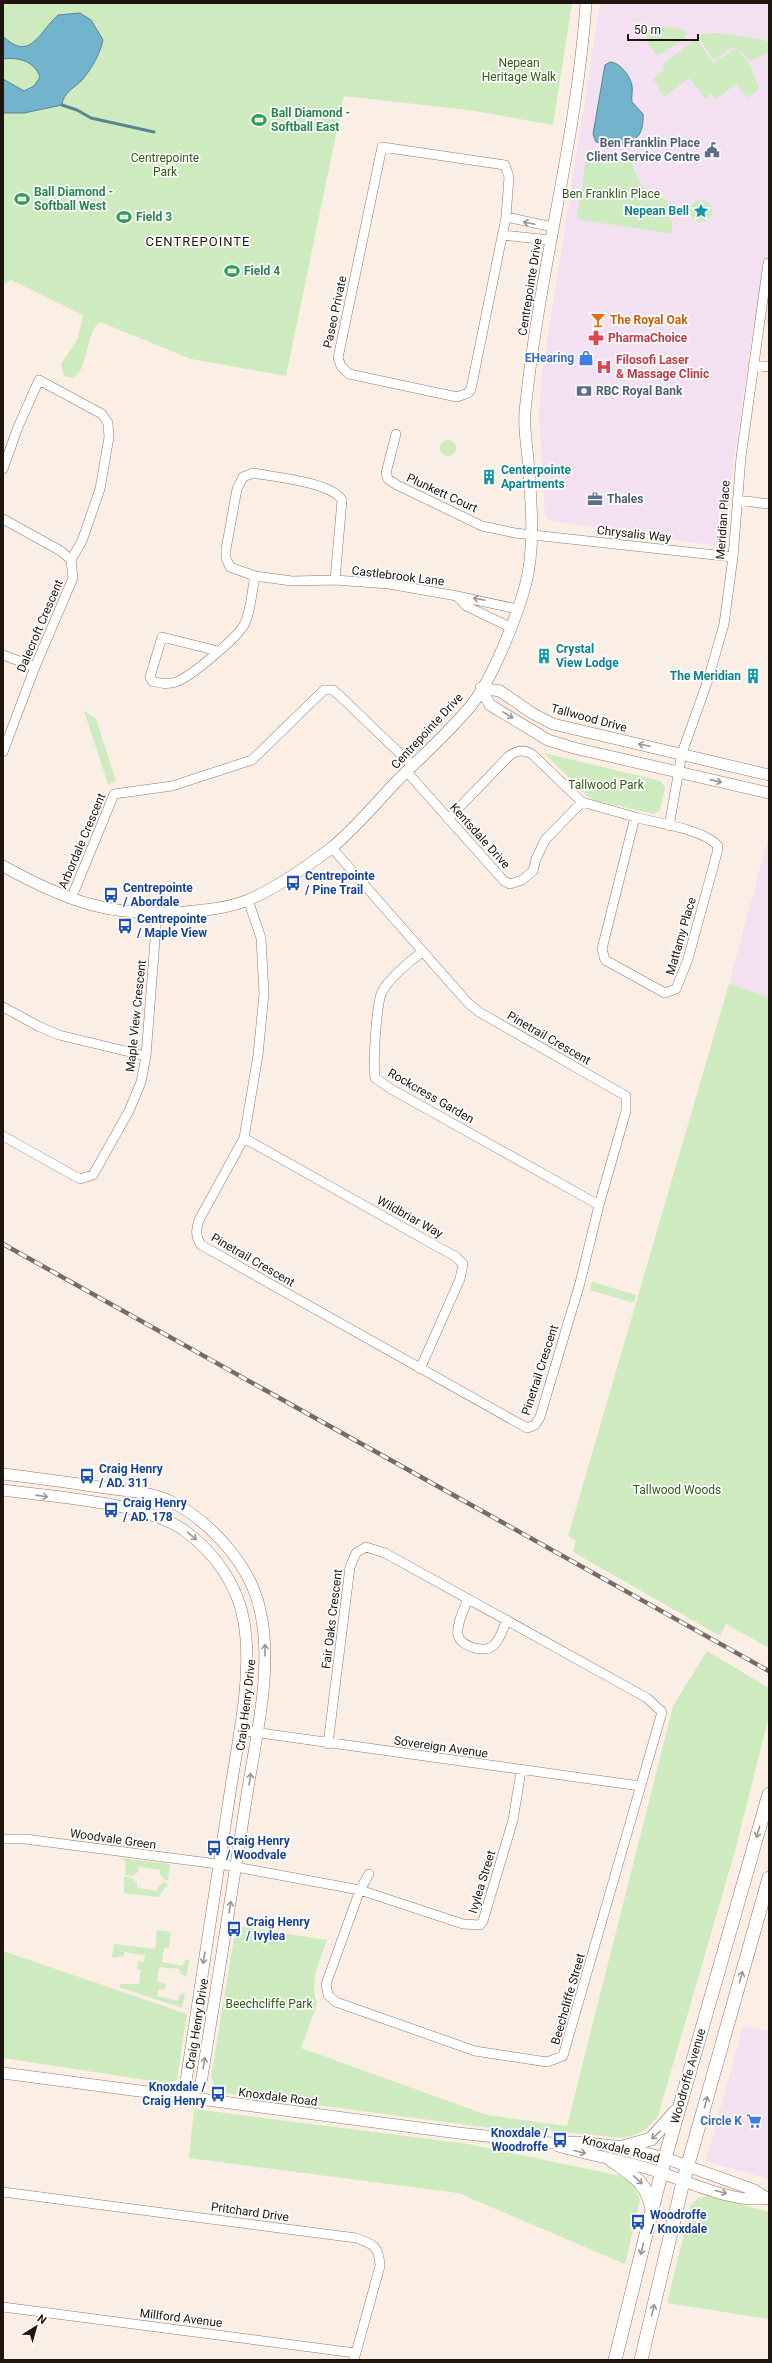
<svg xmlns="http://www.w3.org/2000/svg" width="772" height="2363" viewBox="0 0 772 2363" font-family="Roboto,sans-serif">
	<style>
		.commercial { fill: #f3e0f0 }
		.green { fill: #cdebbe }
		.water { fill: #72b4cc; stroke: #598493 }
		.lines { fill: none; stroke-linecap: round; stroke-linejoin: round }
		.stream { stroke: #598493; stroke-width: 3 }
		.minor-casing { stroke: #957966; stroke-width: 10 }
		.tertiary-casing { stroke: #957966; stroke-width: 12 }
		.secondary-casing { stroke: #957966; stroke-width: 14 }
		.minor { stroke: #fff; stroke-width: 9 }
		.tertiary { stroke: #fff; stroke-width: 11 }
		.secondary { stroke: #fff; stroke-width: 13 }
		.rail-casing { stroke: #776c64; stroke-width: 4.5 }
		.rail { stroke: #fefefe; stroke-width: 3; stroke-dasharray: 9; stroke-linecap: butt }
		.oneway { stroke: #9b9693 }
		.labels { text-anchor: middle; stroke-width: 3.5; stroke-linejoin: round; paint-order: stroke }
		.park-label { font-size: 12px; fill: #335a18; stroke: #fefefe }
		.leisure-label { font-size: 12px; font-weight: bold; fill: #27864d; stroke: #fefefe; text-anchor: start }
		.service-label { font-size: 12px; font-weight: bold; fill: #4e5e75; stroke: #fefefe; text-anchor: start }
		.culture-label { font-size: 12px; font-weight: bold; fill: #0d838f; stroke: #fefefe; text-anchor: end }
		.street-label { font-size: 12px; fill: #20150e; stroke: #fefefe }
		.food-label { font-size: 12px; font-weight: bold; fill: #c56008; stroke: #fefefe; text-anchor: start }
		.health-label { font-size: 12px; font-weight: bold; fill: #be3a42; stroke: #fefefe; text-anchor: start }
		.shop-label { font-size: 12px; font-weight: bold; fill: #366cbe; stroke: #fefefe; text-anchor: end }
		.transit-label { font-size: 12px; font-weight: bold; fill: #164399; stroke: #fefefe; text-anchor: start }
		.neighbourhood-label { font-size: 13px; letter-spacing: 1px; fill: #20150e; stroke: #fefefe }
	</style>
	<rect width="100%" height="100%" fill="#fbeee5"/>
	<path class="commercial" d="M600,3H769V324L754,323L733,464L726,537L720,543L711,545L551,521L545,514L539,414L542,374Z
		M769,835V997L729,984Z
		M743,2026L769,2032V2179L706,2161Z"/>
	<path class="green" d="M3,3H572L553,125L469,110L344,96L286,376L191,359L100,322C85,332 89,372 72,378L64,376L61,364L78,338L83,315L11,280L3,285Z
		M666,27L685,30L687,34L681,41L658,56C651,48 643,41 648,30Z
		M718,33L765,40L769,44V52L751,61L735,47L727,50L718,59H713L699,38L701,34Z
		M696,39L714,63L736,48L750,65L759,89L748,98L736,84L716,99L711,94L705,98L689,78L664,97L653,79L664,70L663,64Z
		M597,158L631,161C638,184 645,193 668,200C667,212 674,222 672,234L577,219L586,160Z
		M690 211a11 11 0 1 1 22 0a11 11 0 1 1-22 0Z
		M440 448a8 8 0 1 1 16 0a8 8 0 1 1-16 0Z
		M84,711L96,719L116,781L108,784Z
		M544,753L661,781L665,788L660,810L654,814L594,800L587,796Z
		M729,984L769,997V1648L726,1624L720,1636L573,1552L576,1540L568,1536Z
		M592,1282L636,1295L634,1303L590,1290Z
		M707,1651L769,1688V1716L735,1851L658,2116C648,2129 640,2134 624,2138L522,2128L506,2130L217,2092L211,2077L236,1926L327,1940C319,1963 309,1981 317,2004L301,2048L487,2115L567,2126L673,1706Z
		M122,1858L170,1864L168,1880H164L160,1874V1870L139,1867L138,1872L132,1876L125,1875L126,1863Z
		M124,1876L132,1878L137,1883V1888L157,1891L158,1887L164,1882L168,1884L158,1897L124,1893Z
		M157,1930L171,1932L169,1948H164L162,1962L183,1966L184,1961L190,1959L186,1977L179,1972L180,1969L159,1967L157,1981L166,1984L165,1990L159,1989L157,1996L178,2001L179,1995L185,1993L182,2008L119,1987L120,1984H139L141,1970L137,1969L138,1961L144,1962L145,1955L124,1952V1956L112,1958L114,1944L155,1949Z
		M3,1951L187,2014L177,2080L166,2083L3,2058Z
		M194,2109L468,2144L621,2176L634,2185L640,2201L625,2264L458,2193L189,2158Z
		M710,2196L769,2212V2319L667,2303L691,2205L698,2198Z"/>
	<path class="water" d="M80,13L91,20L103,40C100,54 92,68 83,79C75,88 63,92 62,105L24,113H3V79L24,91L34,86L40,77C34,61 19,57 3,59V36C30,63 39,32 58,15Z
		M610,62C620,62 631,77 632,86C633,92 631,97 632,102L643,114C645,147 621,147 596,142L593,134L605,65Z"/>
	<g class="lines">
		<path class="stream" d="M62,105L77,110L91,118L154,132"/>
		<g class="minor-casing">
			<path id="minor" d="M382,147L505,165L509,177L506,217L471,389L468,393L457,397L349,374L341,366L338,358Z
				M506,217L553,227
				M502,235L550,240
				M753,365L769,367
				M396,434L386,473L388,479L397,485L482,526L515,533L733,557
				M3,469L18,427L39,380L102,414L108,423L109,437L100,489L82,541L71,560
				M737,500L769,504
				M3,519L61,551L71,560L73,578L35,667L3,752
				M335,580L342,500C331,482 274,477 253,473L243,477L237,489L226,549V558L230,567L255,576L292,581L335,580L389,584L457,596
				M510,627L466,606L457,596L517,609
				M218,651L162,637L150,677L152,681C160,683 167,685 176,682C190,677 239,637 245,623C251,610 252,590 255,576
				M3,655L35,667
				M407,772L504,881L510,884L522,880L533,871L536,859L545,840L582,802
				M448,819L509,756C517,750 525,749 533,755L582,802L635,817L638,818C659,823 705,830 718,846L717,853L688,959L676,989L665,993L605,960L602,949L635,817
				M669,826L682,753L708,680L724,624L733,557L741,457L768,263
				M71,899L114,794L172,786L252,760L324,690H333L340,696L413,766
				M248,900L261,938L264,994L258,1055L244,1138L199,1220C196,1230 195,1236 201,1245L527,1428L535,1425L540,1417L580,1283L599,1205L626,1111V1096L479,1012L468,1003L332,848
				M422,952C411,960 386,981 381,994C376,1011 373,1060 375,1078L391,1089L599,1205
				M3,1007L40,1027L59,1035L146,1056
				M3,1136L80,1179L93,1175L129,1111L141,1082L146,1056L157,914
				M244,1138L456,1257L463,1264L460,1279L420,1369
				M468,1599C464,1609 456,1625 458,1635C461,1647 486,1654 494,1645C501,1638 503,1628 507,1620
				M239,1730L640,1786
				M3,1839H25L225,1865L360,1890L326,1984L328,1995L336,2002L475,2051L547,2062L563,2056L662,1712L647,1698L385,1553L366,1547L356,1553L350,1567L328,1744
				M369,1874L360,1890L463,1924L480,1925L483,1921L513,1820L521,1771
				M3,2192L356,2238C373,2244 379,2246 380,2266L354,2360
				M3,2307L355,2353"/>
		</g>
		<g class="tertiary-casing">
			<path id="tertiary" d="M481,688L490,705L548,740L574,748L769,793
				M481,688L500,691L532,713L553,724L769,775
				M3,866C66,901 112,918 185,912C207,910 228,908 248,900C277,888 305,868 330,849C354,830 375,804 397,781C421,757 447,734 469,708C491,683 516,619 525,587C536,546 531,501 528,459C526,440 523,421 526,402C540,268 577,137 586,3
				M3,1474C37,1478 72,1483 106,1488C127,1491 152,1492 172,1502C211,1522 251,1566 260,1610C273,1666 257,1732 248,1788C233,1886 217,1985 201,2083L189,2098
				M3,1490C52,1497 146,1502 185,1531C214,1552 238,1585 244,1622C253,1676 238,1739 230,1793C215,1889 200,1985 186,2081L189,2098
				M3,2073L458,2133L551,2143L577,2142L623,2147L665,2158L754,2190L769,2199
				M558,2146C592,2156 628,2161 661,2173C692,2183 735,2204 767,2198"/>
		</g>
		<g class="secondary-casing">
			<path id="secondary" d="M623,2147L651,2139L675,2112
				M611,2160C633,2176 646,2181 652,2209
				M615,2360L665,2158L769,1794
				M641,2360L683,2182L769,1878"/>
		</g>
		<use href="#minor" class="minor"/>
		<use href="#tertiary" class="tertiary"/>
		<use href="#secondary" class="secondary"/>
		<g class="rail-casing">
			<path id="rail" d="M3,1244L769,1671"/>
		</g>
		<use href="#rail" class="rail"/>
	</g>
	<defs><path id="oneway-shaft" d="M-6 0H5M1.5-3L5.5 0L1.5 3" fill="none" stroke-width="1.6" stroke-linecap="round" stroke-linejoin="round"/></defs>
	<g class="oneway">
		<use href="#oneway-shaft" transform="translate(529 223) rotate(-168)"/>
		<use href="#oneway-shaft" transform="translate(479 599) rotate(-168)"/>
		<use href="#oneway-shaft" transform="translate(508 715) rotate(32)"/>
		<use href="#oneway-shaft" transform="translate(644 745) rotate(-168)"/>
		<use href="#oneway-shaft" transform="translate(716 781) rotate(13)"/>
		<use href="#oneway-shaft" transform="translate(42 1496) rotate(8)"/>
		<use href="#oneway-shaft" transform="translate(192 1536) rotate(40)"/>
		<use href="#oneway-shaft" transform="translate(265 1650) rotate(-90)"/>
		<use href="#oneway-shaft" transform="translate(250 1779) rotate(-81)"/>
		<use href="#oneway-shaft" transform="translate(758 1832) rotate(106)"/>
		<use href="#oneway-shaft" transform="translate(230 1907) rotate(-81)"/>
		<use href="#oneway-shaft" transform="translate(204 1958) rotate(99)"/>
		<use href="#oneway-shaft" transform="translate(741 1977) rotate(-74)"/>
		<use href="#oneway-shaft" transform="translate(204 2063) rotate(-81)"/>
		<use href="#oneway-shaft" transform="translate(706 2102) rotate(-75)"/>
		<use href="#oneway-shaft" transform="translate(656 2135) rotate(138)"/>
		<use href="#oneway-shaft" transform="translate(580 2152) rotate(14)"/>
		<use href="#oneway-shaft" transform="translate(638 2180) rotate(43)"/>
		<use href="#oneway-shaft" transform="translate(721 2192) rotate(15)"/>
		<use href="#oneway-shaft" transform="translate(642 2249) rotate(104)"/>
		<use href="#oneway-shaft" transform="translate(653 2310) rotate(-76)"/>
	</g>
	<defs>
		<g id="stadium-bare" transform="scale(1.2)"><path d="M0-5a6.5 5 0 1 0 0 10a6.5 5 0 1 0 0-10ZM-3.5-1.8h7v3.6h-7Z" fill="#2e9e5b" stroke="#fefefe" stroke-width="2.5" paint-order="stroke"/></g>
		<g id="civic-bare" transform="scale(1.2)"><path d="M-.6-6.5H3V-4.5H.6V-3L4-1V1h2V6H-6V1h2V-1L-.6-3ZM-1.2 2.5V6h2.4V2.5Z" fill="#5c6f8a" stroke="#fefefe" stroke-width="2.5" paint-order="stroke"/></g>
		<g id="sight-bare" transform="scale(1.2)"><path d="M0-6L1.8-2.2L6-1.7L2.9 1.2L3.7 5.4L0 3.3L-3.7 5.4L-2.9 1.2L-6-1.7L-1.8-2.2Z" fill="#0f9aa8" stroke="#fefefe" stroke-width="2.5" paint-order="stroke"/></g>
		<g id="bar-bare" transform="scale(1.2)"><path d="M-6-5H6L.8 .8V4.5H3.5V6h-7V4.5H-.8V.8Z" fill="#e8710a" stroke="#fefefe" stroke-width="2.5" paint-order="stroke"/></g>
		<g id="pharmacy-bare" transform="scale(1.2)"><path d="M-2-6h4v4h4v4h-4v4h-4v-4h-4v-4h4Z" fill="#e0444e" stroke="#fefefe" stroke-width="2.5" paint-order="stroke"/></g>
		<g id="shop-bare" transform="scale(1.2)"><path d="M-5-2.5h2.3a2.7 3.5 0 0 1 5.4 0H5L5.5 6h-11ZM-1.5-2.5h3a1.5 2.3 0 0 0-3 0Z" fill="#3f7fe0" stroke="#fefefe" stroke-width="2.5" paint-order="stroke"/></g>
		<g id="hospital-bare" transform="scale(1.2)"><path d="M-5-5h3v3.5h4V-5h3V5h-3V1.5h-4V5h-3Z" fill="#e0444e" stroke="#fefefe" stroke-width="2.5" paint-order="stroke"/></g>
		<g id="bank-bare" transform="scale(1.2)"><path d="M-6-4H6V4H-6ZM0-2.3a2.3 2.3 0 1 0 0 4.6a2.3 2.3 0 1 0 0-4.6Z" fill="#5c6f8a" stroke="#fefefe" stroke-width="2.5" paint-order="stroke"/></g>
		<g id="building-bare" transform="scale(1.2)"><path d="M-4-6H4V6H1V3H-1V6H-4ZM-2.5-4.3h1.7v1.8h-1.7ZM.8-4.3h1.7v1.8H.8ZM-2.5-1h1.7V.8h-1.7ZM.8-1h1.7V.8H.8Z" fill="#0f9aa8" stroke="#fefefe" stroke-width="2.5" paint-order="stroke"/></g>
		<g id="office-bare" transform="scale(1.2)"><path d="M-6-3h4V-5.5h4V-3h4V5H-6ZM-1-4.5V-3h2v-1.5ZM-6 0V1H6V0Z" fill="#5c6f8a" stroke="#fefefe" stroke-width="2.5" paint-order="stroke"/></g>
		<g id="bus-bare" transform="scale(1.2)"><path d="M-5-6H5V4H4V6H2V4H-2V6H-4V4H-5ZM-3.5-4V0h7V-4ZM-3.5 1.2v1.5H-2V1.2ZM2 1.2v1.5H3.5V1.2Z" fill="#1a4fb4" stroke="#fefefe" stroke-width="2.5" paint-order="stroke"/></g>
		<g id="supermarket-bare" transform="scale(1.2)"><path d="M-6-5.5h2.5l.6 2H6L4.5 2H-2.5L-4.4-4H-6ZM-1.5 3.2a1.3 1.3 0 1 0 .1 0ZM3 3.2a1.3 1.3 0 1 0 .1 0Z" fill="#3f7fe0" stroke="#fefefe" stroke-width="2.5" paint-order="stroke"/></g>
	</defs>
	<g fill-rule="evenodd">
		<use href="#stadium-bare" x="259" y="120"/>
		<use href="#civic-bare" x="712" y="150"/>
		<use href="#stadium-bare" x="22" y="199"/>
		<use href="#sight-bare" x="701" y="211"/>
		<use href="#stadium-bare" x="124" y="217"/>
		<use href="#stadium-bare" x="232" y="271"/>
		<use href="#bar-bare" x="598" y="320"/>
		<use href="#pharmacy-bare" x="596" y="338"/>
		<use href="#shop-bare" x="586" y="358"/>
		<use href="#hospital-bare" x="604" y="367"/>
		<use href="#bank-bare" x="584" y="391"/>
		<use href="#building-bare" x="489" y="477"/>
		<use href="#office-bare" x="595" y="499"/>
		<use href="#building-bare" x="544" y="656"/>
		<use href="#building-bare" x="753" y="676"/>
		<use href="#bus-bare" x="293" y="883"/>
		<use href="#bus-bare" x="111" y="895"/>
		<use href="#bus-bare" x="125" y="926"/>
		<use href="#bus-bare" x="87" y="1476"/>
		<use href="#bus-bare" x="111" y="1510"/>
		<use href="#bus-bare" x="214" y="1848"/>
		<use href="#bus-bare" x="234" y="1929"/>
		<use href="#bus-bare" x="218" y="2094"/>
		<use href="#supermarket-bare" x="754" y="2121"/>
		<use href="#bus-bare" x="560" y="2140"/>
		<use href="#bus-bare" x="638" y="2222"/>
	</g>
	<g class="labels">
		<g class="park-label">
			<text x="519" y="67">Nepean<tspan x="519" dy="14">Heritage Walk</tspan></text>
			<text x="165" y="162">Centrepointe<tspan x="165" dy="14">Park</tspan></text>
			<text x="611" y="198">Ben Franklin Place</text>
			<text x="606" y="789">Tallwood Park</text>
			<text x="677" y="1494">Tallwood Woods</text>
			<text x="269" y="2008">Beechcliffe Park</text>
		</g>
		<g class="leisure-label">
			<text x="271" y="117">Ball Diamond -<tspan x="271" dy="14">Softball East</tspan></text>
			<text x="34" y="196">Ball Diamond -<tspan x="34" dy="14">Softball West</tspan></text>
			<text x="136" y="221">Field 3</text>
			<text x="244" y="275">Field 4</text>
		</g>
		<g class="service-label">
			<text x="700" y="147" text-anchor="end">Ben Franklin Place<tspan x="700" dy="14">Client Service Centre</tspan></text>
			<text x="596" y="395">RBC Royal Bank</text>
			<text x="607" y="503">Thales</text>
		</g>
		<g class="culture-label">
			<text x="689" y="215">Nepean Bell</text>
			<text x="501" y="474" text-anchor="start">Centerpointe<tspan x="501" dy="14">Apartments</tspan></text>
			<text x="556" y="653" text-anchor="start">Crystal<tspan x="556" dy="14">View Lodge</tspan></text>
			<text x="741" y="680">The Meridian</text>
		</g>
		<g class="street-label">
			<text transform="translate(530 287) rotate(-81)" y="4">Centrepointe Drive</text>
			<text transform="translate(335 312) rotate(-78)" y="4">Paseo Private</text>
			<text transform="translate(442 493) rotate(25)" y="4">Plunkett Court</text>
			<text transform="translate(723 520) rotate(-86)" y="4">Meridian Place</text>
			<text transform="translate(634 534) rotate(6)" y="4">Chrysalis Way</text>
			<text transform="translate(398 576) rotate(7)" y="4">Castlebrook Lane</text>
			<text transform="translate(40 626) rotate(-67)" y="4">Dalecroft Crescent</text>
			<text transform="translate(589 718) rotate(15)" y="4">Tallwood Drive</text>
			<text transform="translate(427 731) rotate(-47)" y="4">Centrepointe Drive</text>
			<text transform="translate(480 836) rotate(48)" y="4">Kentsdale Drive</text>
			<text transform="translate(82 841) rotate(-67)" y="4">Arbordale Crescent</text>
			<text transform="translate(681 936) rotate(-74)" y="4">Mattamy Place</text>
			<text transform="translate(136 1016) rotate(-84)" y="4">Maple View Crescent</text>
			<text transform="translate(549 1038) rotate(30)" y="4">Pinetrail Crescent</text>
			<text transform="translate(431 1096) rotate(30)" y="4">Rockcress Garden</text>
			<text transform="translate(410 1217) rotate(29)" y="4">Wildbriar Way</text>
			<text transform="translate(253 1260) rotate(30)" y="4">Pinetrail Crescent</text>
			<text transform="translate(540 1370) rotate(-72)" y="4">Pinetrail Crescent</text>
			<text transform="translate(332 1619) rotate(-83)" y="4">Fair Oaks Crescent</text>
			<text transform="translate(246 1705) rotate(-83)" y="4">Craig Henry Drive</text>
			<text transform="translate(441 1747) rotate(8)" y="4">Sovereign Avenue</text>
			<text transform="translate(113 1839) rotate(8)" y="4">Woodvale Green</text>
			<text transform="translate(482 1882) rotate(-73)" y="4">Ivylea Street</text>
			<text transform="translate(568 1999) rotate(-74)" y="4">Beechcliffe Street</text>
			<text transform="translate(197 2024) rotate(-81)" y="4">Craig Henry Drive</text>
			<text transform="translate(688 2076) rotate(-74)" y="4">Woodroffe Avenue</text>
			<text transform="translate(278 2097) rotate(7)" y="4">Knoxdale Road</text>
			<text transform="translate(621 2149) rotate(14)" y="4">Knoxdale Road</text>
			<text transform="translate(250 2212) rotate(8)" y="4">Pritchard Drive</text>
			<text transform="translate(181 2318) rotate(7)" y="4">Millford Avenue</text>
		</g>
		<g class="food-label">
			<text x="610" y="324">The Royal Oak</text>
		</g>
		<g class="health-label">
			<text x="608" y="342">PharmaChoice</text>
			<text x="616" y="364">Filosofi Laser<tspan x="616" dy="14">&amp; Massage Clinic</tspan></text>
		</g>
		<g class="shop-label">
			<text x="574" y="362">EHearing</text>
			<text x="742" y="2125">Circle K</text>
		</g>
		<g class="transit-label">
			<text x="305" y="880">Centrepointe<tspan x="305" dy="14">/ Pine Trail</tspan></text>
			<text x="123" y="892">Centrepointe<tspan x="123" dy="14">/ Abordale</tspan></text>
			<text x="137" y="923">Centrepointe<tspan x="137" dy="14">/ Maple View</tspan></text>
			<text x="99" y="1473">Craig Henry<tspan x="99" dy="14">/ AD. 311</tspan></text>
			<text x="123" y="1507">Craig Henry<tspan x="123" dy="14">/ AD. 178</tspan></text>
			<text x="226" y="1845">Craig Henry<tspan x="226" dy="14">/ Woodvale</tspan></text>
			<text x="246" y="1926">Craig Henry<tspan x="246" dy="14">/ Ivylea</tspan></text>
			<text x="206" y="2091" text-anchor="end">Knoxdale /<tspan x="206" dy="14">Craig Henry</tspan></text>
			<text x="548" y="2137" text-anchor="end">Knoxdale /<tspan x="548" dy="14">Woodroffe</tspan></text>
			<text x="650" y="2219">Woodroffe<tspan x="650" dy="14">/ Knoxdale</tspan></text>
		</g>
		<g class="neighbourhood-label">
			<text x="198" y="246">CENTREPOINTE</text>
		</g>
	</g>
	<rect width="772" height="2363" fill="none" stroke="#20150e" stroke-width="8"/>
	<g transform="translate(36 2327) rotate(37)" stroke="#fefefe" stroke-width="3" paint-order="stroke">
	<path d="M0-3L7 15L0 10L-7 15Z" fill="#20150e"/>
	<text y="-6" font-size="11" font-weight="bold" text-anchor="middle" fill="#20150e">N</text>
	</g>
	<path d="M628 34v6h70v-6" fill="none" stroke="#20150e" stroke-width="2"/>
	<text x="634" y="34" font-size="12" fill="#20150e" stroke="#fefefe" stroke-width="3" paint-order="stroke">50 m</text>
</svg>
